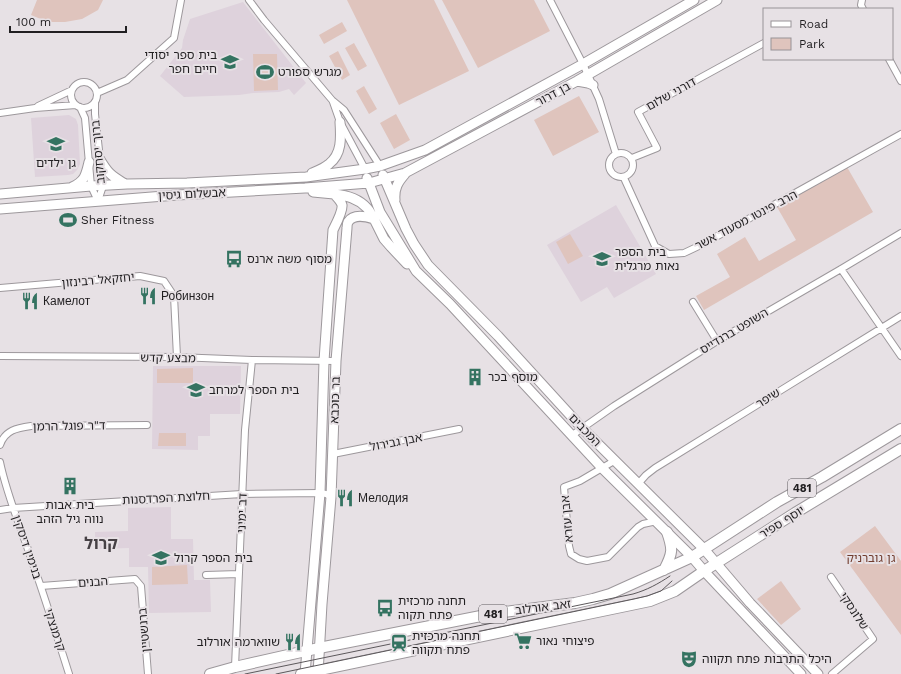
<svg xmlns="http://www.w3.org/2000/svg" width="901" height="674" viewBox="0 0 901 674" font-family="'Work Sans','Noto Sans Hebrew',sans-serif">
	<style>
		.built { fill: #ded2dc }
		.green { fill: #dfc4bd }
		.lines { fill: none; stroke-linecap: round; stroke-linejoin: round }
		.street-casing { stroke: #9d989c; stroke-width: 8 }
		.secondary-casing { stroke: #9d989c; stroke-width: 11 }
		.primary-casing { stroke: #9d989c; stroke-width: 12 }
		.street { stroke: #fff; stroke-width: 6 }
		.secondary { stroke: #fff; stroke-width: 9 }
		.primary { stroke: #fff; stroke-width: 10 }
		.tram { stroke: #5c585b; stroke-width: 1 }
		.labels { text-anchor: middle; stroke-width: 4; stroke-linejoin: round; paint-order: stroke }
		.shield { fill: #e7e1e5; stroke: #5c595c; stroke-width: 1 }
		.shield-label { font-size: 11px; font-weight: bold; fill: #211f21 }
		.poi-label { font-size: 12px; fill: #211f21; stroke: #e7e1e5; text-anchor: start }
		.street-label { font-size: 12px; fill: #211f21; stroke: #e7e1e5 }
		.park-label { font-size: 12px; fill: #713d2f; stroke: #e7e1e5 }
		.district-label { font-size: 16px; font-weight: bold; fill: #464145; stroke: #e7e1e5 }
	</style>
	<rect width="100%" height="100%" fill="#e7e1e5"/>
	<path class="built" d="M243,2L306,83L294,95L289,89L279,92L253,93L239,95L184,97L160,76L182,48L183,40L190,19Z
		M69,115L76,119L78,125L80,164L77,170L73,174L68,175L35,177L31,118Z
		M616,205L656,274L614,298L607,287L581,302L547,245Z
		M153,366H241L240,414H210V436H198V450L152,449Z
		M171,507V539H193L194,580H210L211,612L149,613L148,567H129V548L95,549V532L128,531V508Z"/>
	<path class="green" d="M37,0H103L98,10L82,19L65,22H48L31,15Z
		M347,0H434L469,71L399,105Z
		M442,0H534L550,31L478,68Z
		M342,22L347,31L324,44L319,35Z
		M354,43L367,66L358,71L345,48Z
		M338,51L350,75L342,80L329,56Z
		M253,54H277L278,90L254,91Z
		M364,86L377,109L369,114L356,91Z
		M579,96L599,132L553,156L534,120Z
		M396,114L410,140L394,149L380,123Z
		M847,167L873,212L704,310L696,296L730,277L717,254L745,237L759,261L796,240L777,207Z
		M570,234L583,256L568,264L556,242Z
		M193,368V383H157V369Z
		M159,433H186V446H158Z
		M875,526L901,561V635L840,552Z
		M187,565L188,584L152,585V567Z
		M781,581L801,609L781,625L757,599Z"/>
	<g class="lines">
		<g class="street-casing">
			<path id="street" d="M249,0L264,20L332,100L344,110L380,166
				M550,0L583,64L599,99L616,154
				M862,0L861,5L863,9
				M889,59L901,81
				M71 95a13 13 0 1 1 26 0a13 13 0 1 1-26 0Z
				M97,93L127,80L174,38L181,0
				M95,102V114L103,186L98,201
				M333,102L340,122L365,169
				M38,106L72,90
				M80,107L85,118L91,186L98,201
				M0,113L35,108L76,105
				M609 165a12 12 0 1 1 24 0a12 12 0 1 1-24 0Z
				M632,158L657,148L638,112L764,43
				M624,178L655,246L669,254L684,253L703,244L741,223L901,134
				M841,269L901,356
				M0,288L140,276L164,281L174,296L177,357
				M693,302L717,341
				M0,356L177,357L252,360L336,361
				M571,436L614,406L717,341L841,269L901,233
				M0,445C5,430 17,428 31,426L147,425
				M333,454L459,429
				M614,461L580,481L564,487L569,546L571,554L579,559L587,561L608,557L638,527L643,524L657,521
				M0,462C7,496 21,528 32,561C45,598 57,636 69,674
				M638,484L646,475L655,468L901,316
				M0,510L13,508L242,494L320,493L326,494L331,497
				M206,575L239,574
				M831,577L873,639L832,674
				M41,586L135,579L141,586L148,674
				M235,667L245,430L252,360"/>
		</g>
		<g class="secondary-casing">
			<path id="secondary" d="M577,81L588,83L593,85
				M99,158C108,173 110,175 125,184
				M312,173C317,171 325,168 329,164C342,154 341,138 340,122
				M383,175L406,229L414,244L428,265L498,336L582,428L704,549L750,603L818,674
				M367,178L380,212L416,271L450,304L602,468L692,557L704,571L801,674
				M72,187C85,181 86,175 89,162
				M0,194L91,186L127,184L187,183L306,177L365,169L380,166L425,150L583,64L694,0
				M334,194C346,195 358,198 367,208C370,211 372,216 374,219
				M395,200C394,188 398,182 405,174
				M0,209L177,195L305,188L369,183L405,173L577,81L717,0
				M305,674L320,493L324,361L333,230C336,224 343,211 342,205C341,201 337,197 334,194L313,192
				M318,674L322,604L331,497L336,361L347,228C347,226 347,224 348,222C354,213 367,217 374,219L384,239L391,247L407,264"/>
		</g>
		<g class="primary-casing">
			<path id="primary" d="M664,570C673,553 673,549 667,532
				M210,674L235,667L319,648L496,613L575,603L593,599L610,594L692,557L777,502L822,477L901,429
				M301,674L631,605L650,601L675,591L704,571L795,513L901,449"/>
		</g>
		<use href="#street" class="street"/>
		<use href="#secondary" class="secondary"/>
		<use href="#primary" class="primary"/>
		<path class="tram" d="M245,674L633,594C647,590 658,584 670,576
			M276,674L634,599L647,596L661,591L672,581"/>
	</g>
	<defs>
		<g id="school-bare" transform="scale(1.38)"><path d="M0-5L7-2L0 1L-7-2ZM-4 1L0 2.5L4 1V4Q0 6-4 4Z" fill="#347361" stroke="#e7e1e5" stroke-width="2.5" paint-order="stroke"/></g>
		<g id="stadium-bare" transform="scale(1.38)"><path d="M0-5a6.5 5 0 1 0 0 10a6.5 5 0 1 0 0-10ZM-3.5-1.8h7v3.6h-7Z" fill="#347361" stroke="#e7e1e5" stroke-width="2.5" paint-order="stroke"/></g>
		<g id="bus-bare" transform="scale(1.38)"><path d="M-5-6H5V4H4V6H2V4H-2V6H-4V4H-5ZM-3.5-4V0h7V-4ZM-3.5 1.2v1.5H-2V1.2ZM2 1.2v1.5H3.5V1.2Z" fill="#347361" stroke="#e7e1e5" stroke-width="2.5" paint-order="stroke"/></g>
		<g id="restaurant-bare" transform="scale(1.38)"><path d="M-5-6h1v4h1v-4h1v4h1v-4h1v5L-1.5 .5V6h-2V.5L-5-1ZM5-6V6H3V1.5H1.5Q1.5-4 5-6Z" fill="#347361" stroke="#e7e1e5" stroke-width="2.5" paint-order="stroke"/></g>
		<g id="building-bare" transform="scale(1.38)"><path d="M-4-6H4V6H1V3H-1V6H-4ZM-2.5-4.3h1.7v1.8h-1.7ZM.8-4.3h1.7v1.8H.8ZM-2.5-1h1.7V.8h-1.7ZM.8-1h1.7V.8H.8Z" fill="#347361" stroke="#e7e1e5" stroke-width="2.5" paint-order="stroke"/></g>
		<g id="supermarket-bare" transform="scale(1.38)"><path d="M-6-5.5h2.5l.6 2H6L4.5 2H-2.5L-4.4-4H-6ZM-1.5 3.2a1.3 1.3 0 1 0 .1 0ZM3 3.2a1.3 1.3 0 1 0 .1 0Z" fill="#347361" stroke="#e7e1e5" stroke-width="2.5" paint-order="stroke"/></g>
		<g id="station-bare" transform="scale(1.38)"><path d="M-3-6H3Q5-6 5-4V2Q5 4 3 4L4.5 6H3L1.5 4h-3L-3 6H-4.5L-3 4Q-5 4-5 2V-4Q-5-6-3-6ZM-3.5-4v3h7v-3ZM-3.5 1v1.5H-2V1ZM2 1v1.5H3.5V1Z" fill="#347361" stroke="#e7e1e5" stroke-width="2.5" paint-order="stroke"/></g>
		<g id="theatre-bare" transform="scale(1.38)"><path d="M-5-5.5Q0-4 5-5.5V0Q5 5 0 6Q-5 5-5 0ZM-3.3-2.5H-1v1.5H-3.3ZM1-2.5H3.3v1.5H1ZM-2.8 1Q0 5.5 2.8 1Z" fill="#347361" stroke="#e7e1e5" stroke-width="2.5" paint-order="stroke"/></g>
	</defs>
	<g fill-rule="evenodd">
		<use href="#school-bare" x="230" y="62"/>
		<use href="#stadium-bare" x="265" y="72"/>
		<use href="#school-bare" x="56" y="144"/>
		<use href="#stadium-bare" x="68" y="220"/>
		<use href="#bus-bare" x="234" y="259"/>
		<use href="#school-bare" x="602" y="259"/>
		<use href="#restaurant-bare" x="148" y="296"/>
		<use href="#restaurant-bare" x="30" y="301"/>
		<use href="#building-bare" x="475" y="377"/>
		<use href="#school-bare" x="196" y="390"/>
		<use href="#building-bare" x="70" y="486"/>
		<use href="#restaurant-bare" x="345" y="498"/>
		<use href="#school-bare" x="161" y="558"/>
		<use href="#bus-bare" x="385" y="608"/>
		<use href="#supermarket-bare" x="523" y="641"/>
		<use href="#restaurant-bare" x="293" y="642"/>
		<use href="#station-bare" x="399" y="643"/>
		<use href="#theatre-bare" x="689" y="659"/>
	</g>
	<g class="labels">
		<g class="shield">
			<rect x="788" y="479" width="28" height="18" rx="3"/>
			<rect x="479" y="605" width="28" height="18" rx="3"/>
		</g>
		<g class="shield-label">
			<text x="802" y="492">481</text>
			<text x="493" y="618">481</text>
		</g>
		<g class="poi-label">
			<text x="217" y="59" text-anchor="end">בית ספר יסודי<tspan x="217" dy="14">חיים חפר</tspan></text>
			<text x="278" y="76">מגרש ספורט</text>
			<text x="56" y="167" text-anchor="middle">גן ילדים</text>
			<text x="81" y="224">Sher Fitness</text>
			<text x="615" y="256">בית הספר<tspan x="615" dy="14">נאות מרגלית</tspan></text>
			<text x="247" y="263">מסוף משה ארנס</text>
			<text x="161" y="300">Робинзон</text>
			<text x="43" y="305">Камелот</text>
			<text x="488" y="381">מוסף בכר</text>
			<text x="209" y="394">בית הספר למרחב</text>
			<text x="358" y="502">Мелодия</text>
			<text x="70" y="509" text-anchor="middle">בית אבות<tspan x="70" dy="14">נווה גיל הזהב</tspan></text>
			<text x="174" y="562">בית הספר קרול</text>
			<text x="398" y="605">תחנה מרכזית<tspan x="398" dy="14">פתח תקוה</tspan></text>
			<text x="412" y="640">תחנה מרכזית<tspan x="412" dy="14">פתח תקווה</tspan></text>
			<text x="536" y="645">פיצוחי נאור</text>
			<text x="280" y="646" text-anchor="end">שווארמה אורלוב</text>
			<text x="702" y="663">היכל התרבות פתח תקווה</text>
		</g>
		<g class="street-label">
			<text transform="translate(553 94) rotate(-28)" y="4">בן דרור</text>
			<text transform="translate(671 94) rotate(-29)" y="4">דורני שלום</text>
			<text transform="translate(98 152) rotate(-95)" y="4">ברוך יסחקוב</text>
			<text transform="translate(192 194) rotate(-3)" y="4">אבשלום גיסין</text>
			<text transform="translate(746 220) rotate(-28)" y="4">הרב פינטו מסעוד אשר</text>
			<text transform="translate(98 280) rotate(-5)" y="4">יחזקאל רבינזון</text>
			<text transform="translate(734 331) rotate(-31)" y="4">השופט ברנדייס</text>
			<text transform="translate(168 358) rotate(1)" y="4">מבצע קדש</text>
			<text transform="translate(768 398) rotate(-32)" y="4">שיפר</text>
			<text transform="translate(335 400) rotate(-88)" y="4">בר כוכבא</text>
			<text transform="translate(69 426) rotate(-1)" y="4">ד"ר פוגל הרמן</text>
			<text transform="translate(585 430) rotate(46)" y="4">המכבים</text>
			<text transform="translate(396 442) rotate(-11)" y="4">אבן גבירול</text>
			<text transform="translate(166 498) rotate(-3)" y="4">חלוצת הפרדסנות</text>
			<text transform="translate(242 513) rotate(-88)" y="4">דב ימיני</text>
			<text transform="translate(567 519) rotate(-95)" y="4">אבן עזרא</text>
			<text transform="translate(782 522) rotate(-32)" y="4">יוסף ספיר</text>
			<text transform="translate(27 547) rotate(71)" y="4">בנימין דיסקין</text>
			<text transform="translate(93 582) rotate(-4)" y="4">הבנים</text>
			<text transform="translate(543 607) rotate(-7)" y="4">זאב אורלוב</text>
			<text transform="translate(854 611) rotate(56)" y="4">שלונסקי</text>
			<text transform="translate(55 630) rotate(72)" y="4">קרמנצקי</text>
			<text transform="translate(144 630) rotate(-95)" y="4">ברנשטיין</text>
		</g>
		<g class="park-label">
			<text x="871" y="562">גן גוברניק</text>
		</g>
		<g class="district-label">
			<text x="101" y="549">קרול</text>
		</g>
	</g>
	<rect x="763" y="8" width="130" height="52" fill="#e7e1e5" stroke="#989397"/>
	<rect x="771" y="21" width="20" height="6" fill="#ffffff" stroke="#989397"/>
	<text x="799" y="28" font-size="12" fill="#211f21">Road</text>
	<rect x="771" y="38" width="20" height="12" fill="#dfc4bd" stroke="#989397"/>
	<text x="799" y="48" font-size="12" fill="#211f21">Park</text>
	<path d="M10 26v6h116v-6" fill="none" stroke="#211f21" stroke-width="2"/>
	<text x="16" y="26" font-size="12" fill="#211f21" stroke="#e7e1e5" stroke-width="3" paint-order="stroke">100 m</text>
</svg>
